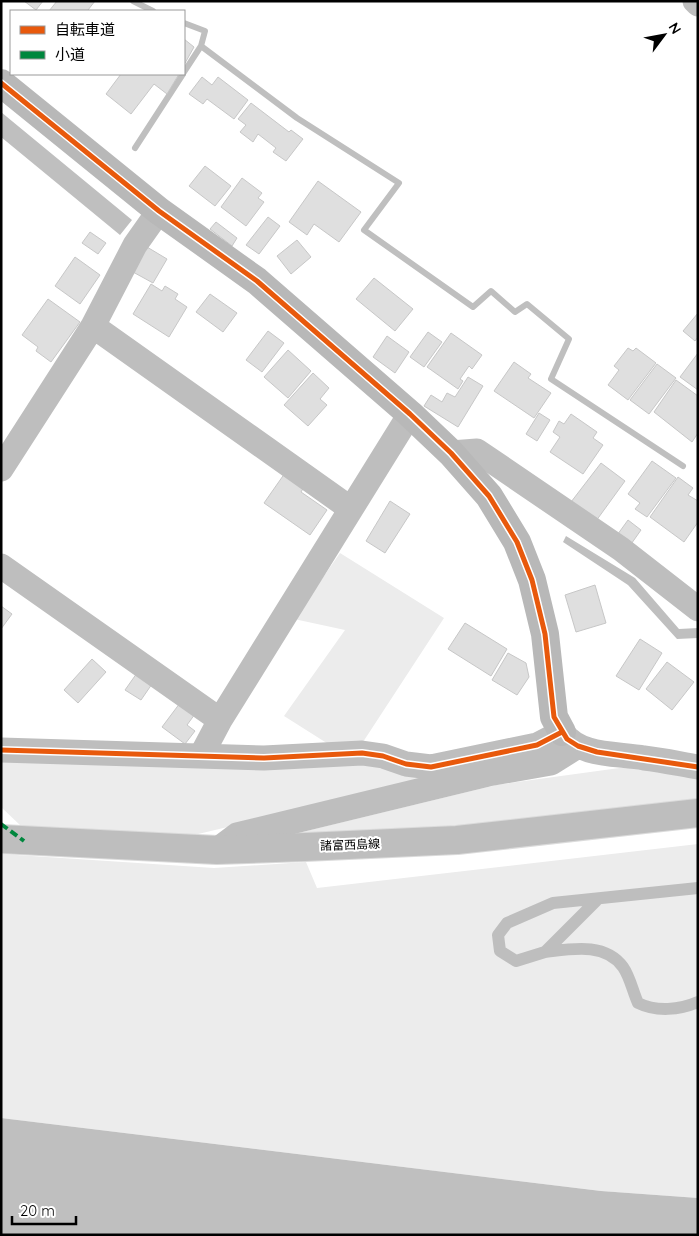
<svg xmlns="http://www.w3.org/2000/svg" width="699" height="1236" viewBox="0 0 699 1236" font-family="Quicksand,'Noto Sans JP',sans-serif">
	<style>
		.green { fill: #ececec }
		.water { fill: #bfbfbf }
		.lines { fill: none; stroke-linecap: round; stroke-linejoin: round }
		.stream { stroke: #bfbfbf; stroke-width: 6 }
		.building { fill: #dfdfdf; stroke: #c7c7c7 }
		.primary-casing { stroke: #dbdbdb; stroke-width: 30 }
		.lane { stroke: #bebebe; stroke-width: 12 }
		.street { stroke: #bebebe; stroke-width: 25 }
		.secondary { stroke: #b8b8b8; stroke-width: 28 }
		.primary { stroke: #bebebe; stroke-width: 28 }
		.quiet { stroke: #00873e; stroke-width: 4; stroke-dasharray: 8 4; stroke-linecap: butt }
		.cycleway-casing { stroke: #fff; stroke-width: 8 }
		.cycleway { stroke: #e8590c; stroke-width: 5 }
		.labels { text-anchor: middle; stroke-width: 4; stroke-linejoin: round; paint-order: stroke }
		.street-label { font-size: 12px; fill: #000; stroke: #fff }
	</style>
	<rect width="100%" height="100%" fill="#fff"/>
	<path class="green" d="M340,553L444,618L363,742L333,747L284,716L345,630L294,619Z
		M520,757L194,835L21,826L1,807V761Z
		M634,766L698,779V800L463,828L269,840L496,785Z
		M698,844V1198L601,1191L1,1118V854L214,868L306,862L317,888Z"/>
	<path class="water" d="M1,112L132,220L120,235L1,137Z
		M566,536L635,578L679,629L698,628V638L677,639L628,585L563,542Z
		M1,1118L601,1191L698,1198V1235H1Z"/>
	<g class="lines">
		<path class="stream" d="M133,1L153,11
			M184,23L205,31L201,46
			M184,72L201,46L297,118L399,183L364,230L473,307L491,291L515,312L527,304L569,339L551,379L683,466
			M135,148L183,74"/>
	</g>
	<path class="building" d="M24,1H43L36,10Z
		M57,1H95L88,10L90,11H49Z
		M184,39L194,47L184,65Z
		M121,74H179L167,94L154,84L131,114L106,94Z
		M202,77L212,85L218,77L248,100L234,119L207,99L203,104L189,94Z
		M251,103L289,132L291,130L303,139L286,161L273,152L276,148L258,134L253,142L240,132L246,125L238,119Z
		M205,166L231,186L215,206L189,186Z
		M242,178L262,193L258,198L264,202L246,226L221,207Z
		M318,181L361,212L339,242L314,224L307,235L289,222Z
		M268,217L280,226L259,254L246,245Z
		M216,222L237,238L232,246L210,229Z
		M90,232L106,243L98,254L82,243Z
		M297,240L311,257L291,274L277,256Z
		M147,247L167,259L153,283L133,272Z
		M75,257L100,275L80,304L55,286Z
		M374,278L413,309L395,331L356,299Z
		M151,284L162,291L165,286L178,294L175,299L187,307L169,337L133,314Z
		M210,294L237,313L223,332L196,312Z
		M48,299L80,322L51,362L36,351L38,347L22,335Z
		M698,313V337L695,341L683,331Z
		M268,331L284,343L262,372L246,360Z
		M428,332L442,342L424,367L410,357Z
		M451,333L482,355L472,369L469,366L460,379L463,381L458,389L427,367Z
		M387,336L409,352L395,373L373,357Z
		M628,348L633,351L636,348L656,363L628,400L608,385L619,370L614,366Z
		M288,350L311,371L288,398L264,377Z
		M698,353V390L680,377Z
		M514,362L531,374L528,378L551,393L534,418L494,391Z
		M657,364L676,378L649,414L630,400Z
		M313,373L329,388L320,399L327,405L308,426L284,405Z
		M468,377L483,386L458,427L424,406L431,395L442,402L447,393L455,397Z
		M676,380L698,396V433L692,442L654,412Z
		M539,413L550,420L537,441L526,434Z
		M571,414L597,432L593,438L603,445L583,474L550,452L560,437L553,432L559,421L564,424Z
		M652,461L676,478L647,517L635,509L640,503L628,494Z
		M601,463L625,481L596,521L571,502Z
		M285,473L304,487L301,492L327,510L310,535L264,503Z
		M678,477L693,488L688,495L698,501V522L684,542L650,517Z
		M390,501L410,514L385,553L366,541Z
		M628,520L641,530L629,547L615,538Z
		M595,585L606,623L576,632L565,595Z
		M1,606L12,614L1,629Z
		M465,623L507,649L491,676L448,649Z
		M640,639L662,653L639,690L616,676Z
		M508,653L526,663L529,677L517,695L492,680Z
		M92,659L106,672L78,703L64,690Z
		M667,662L694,682L672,710L646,689Z
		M137,673L152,684L141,700L125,690Z
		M180,703L195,714L187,725L195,731L185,744L162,727Z"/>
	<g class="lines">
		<g class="primary-casing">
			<path id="primary" d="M1,839L217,850L305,847L457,840L698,813"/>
		</g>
		<path class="lane" d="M598,899L545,952L516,961L500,951L498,935L507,923L553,903L698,888
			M545,952C571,949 605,942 623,967C630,977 633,992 638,1003C656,1012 680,1010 698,1002"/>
		<path class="street" d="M695,1L698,4
			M93,326L351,509
			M451,453L477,451L621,549L698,609
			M1,469L93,326L135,245L159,211
			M1,566L220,720
			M1,750L264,758L362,753L383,756L406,764L431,767L537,745L562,732C580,757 616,753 644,758C662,760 680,764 698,767
			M202,754L220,720L410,414
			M217,850L237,835L488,774L551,763L578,746"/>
		<path class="secondary" d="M1,83L159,211L257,281L410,414L451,453L489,496L517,542L532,580L545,634L554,717L562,732"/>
		<use href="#primary" class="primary"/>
		<path class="quiet" d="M1,824L24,841"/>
		<g class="cycleway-casing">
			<path id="cycleway" d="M1,83L159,211L257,281L410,414L451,453L489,496L517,542L532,580L545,634L554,717L567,739L578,746L597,752L698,767
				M1,750L264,758L362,753L383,756L406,764L431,767L537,745L562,732"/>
		</g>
		<use href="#cycleway" class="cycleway"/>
	</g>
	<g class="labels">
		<g class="street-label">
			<text transform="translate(350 845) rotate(-2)" y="4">諸富西島線</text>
		</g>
	</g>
	<rect width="699" height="1236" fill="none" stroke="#000000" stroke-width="5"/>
	<rect x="10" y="10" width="175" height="65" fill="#ffffff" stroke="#999999"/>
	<rect x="20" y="26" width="25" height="8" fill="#e8590c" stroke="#999999"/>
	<text x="55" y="35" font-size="15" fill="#000000">自転車道</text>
	<rect x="20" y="51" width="25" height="8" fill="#00873e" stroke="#999999"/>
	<text x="55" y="60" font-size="15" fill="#000000">小道</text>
	<g transform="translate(664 35) rotate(58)" stroke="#ffffff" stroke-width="4" paint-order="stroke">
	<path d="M0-4L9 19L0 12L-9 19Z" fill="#000000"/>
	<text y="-8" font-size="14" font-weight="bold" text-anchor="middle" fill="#000000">N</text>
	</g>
	<path d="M12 1216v8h64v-8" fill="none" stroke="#000000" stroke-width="2.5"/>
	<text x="20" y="1216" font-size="15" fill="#000000" stroke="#ffffff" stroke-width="4" paint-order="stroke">20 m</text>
</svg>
